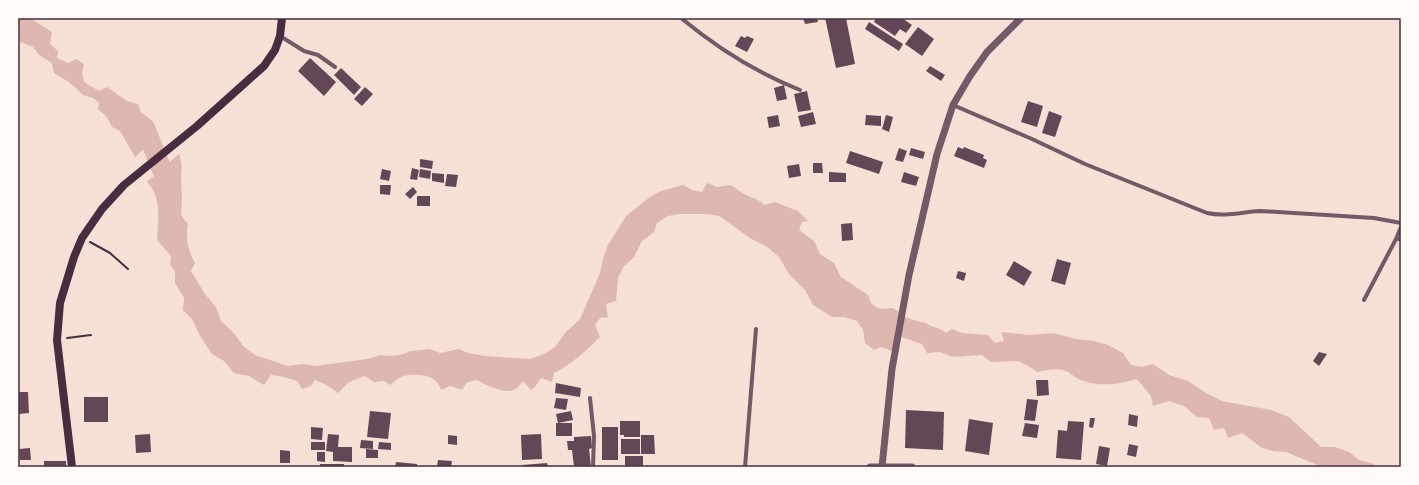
<svg xmlns="http://www.w3.org/2000/svg" width="1419" height="485" viewBox="0 0 1419 485" font-family="'Asap Condensed',sans-serif">
	<style>
		.water { fill: #dcb8b0 }
		.lines { fill: none; stroke-linecap: round; stroke-linejoin: round }
		.river { stroke: #dcb8b0; stroke-width: 20 }
		.building { fill: #644757 }
		.path { stroke: #4a2c40; stroke-width: 2 }
		.minor { stroke: #755966; stroke-width: 4 }
		.tertiary { stroke: #755966; stroke-width: 7 }
		.secondary { stroke: #4a2c40; stroke-width: 8 }
		.neatline { fill: none; stroke: #4a2c40; stroke-width: 1.5 }
	</style>
	<rect width="100%" height="100%" fill="#f7e1d7"/>
	<path class="water" d="M18,18H30L52,32L50,44L58,51L57,58L68,63L76,59L84,64L82,72L84,82L99,91L107,87L127,101L138,104L141,113L148,119L153,130L158,136L135,157L120,131L112,127L107,117L98,109L99,103L93,98L83,95L76,88L67,81L54,73L52,63L39,55L33,47L18,41Z
		M179,154L182,166L181,176L182,204L181,215L188,224C185,237 188,251 195,263L191,271L205,294L216,307L221,321L233,332L243,346L255,355L288,366L302,364L316,366L367,359L381,355L387,356L400,355L411,351L430,349L440,353L459,349L468,353L485,356L530,359L544,354L555,347L565,333L580,319L600,273L603,259L608,245L626,216L650,197L661,191L683,185L692,190L702,192L707,183L717,187L731,185L744,194L758,200L765,205L775,202L798,211L808,221L802,222L799,230L814,241L820,254L834,263L841,277L868,295L871,303L879,309L893,308L905,316L897,348L892,351L881,347L874,350L865,343L863,330L857,321L844,317H832L813,305L805,290L789,274L779,257L767,247L750,238L719,216L706,214H680L668,216L657,223L654,232L642,241L634,257L624,266L618,278L616,301L606,304L608,318L601,317L595,325L600,337C586,351 572,364 554,373L552,382L541,378L535,387L531,390L523,381C520,385 516,390 510,391C500,392 485,384 476,380L466,383L462,390L450,386L441,390C437,374 417,373 404,376C399,377 394,382 390,385L384,381L374,382L365,376L349,382L338,393L325,384L315,380L311,386L302,389L297,381L284,377L271,375L264,385L249,376L234,373L224,361L212,354L200,336L192,319L183,310L184,298L175,283V271L170,265L171,256L157,240C158,222 162,196 147,182Z
		M913,320L926,323L942,335L952,329L962,333L988,335L995,343L1004,341L1001,332L1029,335L1054,333L1075,339L1094,341L1108,345L1123,353L1131,365L1142,367L1153,364L1169,375L1188,381L1206,393L1222,401L1271,410L1289,417L1321,447H1335L1349,452L1359,460L1374,464L1379,467H1322L1286,452L1273,451L1262,448L1242,433L1228,438L1224,428L1214,430L1209,418L1197,417L1184,406L1169,401L1153,406L1151,396L1137,379C1121,384 1100,387 1084,381C1078,380 1073,375 1068,372C1059,367 1046,370 1037,372L1030,367L1018,361L991,362L982,355L953,357L940,352L927,353L920,340L910,336Z"/>
	<g class="lines">
		<path class="river" d="M136,121L145,128L172,194
			M877,318L938,339"/>
	</g>
	<path class="building" d="M803,18H817L818,22L805,24Z
		M825,18H846L855,64L836,68Z
		M876,18H902L912,25L906,33L900,29L895,36L874,22Z
		M869,22L903,44L899,51L865,29Z
		M918,27L934,39L922,56L905,44Z
		M741,36L745,38L747,36L754,39L747,52L735,46Z
		M310,58L336,82L324,96L298,71Z
		M930,66L945,75L941,81L926,71Z
		M341,68L361,87L354,95L334,75Z
		M784,85L787,99L777,101L774,88Z
		M365,87L373,94L362,106L354,99Z
		M807,91L811,110L798,112L794,94Z
		M1028,101L1043,106L1037,127L1021,122Z
		M1049,111L1062,116L1055,137L1042,133Z
		M813,112L816,124L801,127L798,116Z
		M778,115L780,126L769,128L767,117Z
		M866,115L881,116V126L865,125Z
		M886,115L893,117L889,132L882,129Z
		M958,147L963,149L964,147L984,155L983,158L987,160L984,168L954,156Z
		M899,148L907,151L903,162L895,160Z
		M911,148L925,152L923,159L909,155Z
		M850,151L883,162L879,174L846,163Z
		M420,159L433,161L432,169L420,167Z
		M813,163H822L823,173H813Z
		M799,164L801,176L789,178L787,166Z
		M412,168L419,170L417,180L410,179Z
		M382,169L391,171L389,181L380,179Z
		M420,169L431,171L430,179L419,177Z
		M829,172L846,173V182H829Z
		M904,172L919,177L916,186L901,182Z
		M432,173L444,174V183L432,181Z
		M447,174L458,175L456,187L445,186Z
		M380,185H391L390,195L380,194Z
		M413,187L417,192L410,199L405,194Z
		M417,196H430V206H417Z
		M852,223L853,240L842,241L841,224Z
		M1057,259L1071,263L1065,285L1051,281Z
		M1014,261L1032,272L1024,286L1006,275Z
		M958,271L966,273L964,281L956,278Z
		M1319,352L1327,354L1319,366L1313,361Z
		M1036,380H1048L1049,395L1037,396Z
		M556,383L581,388L580,397L555,393Z
		M18,392H28L29,413L19,414Z
		M84,397H108V422H84Z
		M556,398L568,399L566,410L554,408Z
		M1027,399L1038,400L1035,421L1024,420Z
		M906,410L944,412L943,450L905,448Z
		M370,411L391,413L388,439L367,437Z
		M571,411L573,420L558,423L556,414Z
		M1129,414L1138,416L1137,427L1128,425Z
		M1090,418H1095L1093,428L1089,427Z
		M969,419L993,423L989,455L965,451Z
		M620,421H640V437H624V435H620Z
		M1068,421L1084,422L1081,460L1056,458L1058,430L1067,431Z
		M556,423H572V436H556Z
		M1025,423L1039,425L1037,438L1022,436Z
		M311,427L323,428L322,440L311,439Z
		M602,427H618V460H602Z
		M150,434L151,452L136,453L135,435Z
		M328,434L339,435L338,447H352V462L333,461V452L326,451Z
		M541,434L542,459L522,460L521,435Z
		M448,435L457,436V445L448,444Z
		M641,435H654L655,454H641Z
		M591,436L592,448L589,449L591,467H574L572,450H568L567,441H574V437Z
		M621,439H640V454H621Z
		M361,440L373,441V449L360,448Z
		M311,442H325V450H311Z
		M379,442L391,443V450L378,449Z
		M1129,444L1138,446L1136,457L1127,455Z
		M1099,446L1110,448L1107,466L1096,464Z
		M30,448L31,460H20L19,449Z
		M366,449L378,450V458H366Z
		M280,450L290,451V463H280Z
		M317,452H325V462L317,461Z
		M625,456H643V467H625Z
		M438,460L452,461L451,467H437Z
		M44,461H66V467H44Z
		M396,462L417,464V467H395Z
		M547,463L548,467H522V465Z
		M320,464H344V467H320Z"/>
	<g class="lines">
		<path class="path" d="M90,242L110,253L128,269
			M67,338L91,335"/>
		<path class="minor" d="M681,18C716,47 757,73 800,90
			M280,36L304,51L318,55L335,67
			M953,105L1032,139L1085,164L1207,213C1225,217 1242,212 1260,211L1374,218L1401,223
			M1401,227L1396,239H1401
			M1364,300L1396,239
			M590,398L594,436L593,467
			M745,467L756,329"/>
		<path class="tertiary" d="M870,467H912
			M882,467L892,369L909,275L937,154L953,105L970,76L987,52L1021,18"/>
		<path class="secondary" d="M72,467L57,340L60,303L74,257L82,238L102,209L124,185L197,126L264,66L275,50L280,36L282,18"/>
	</g>
	<rect width="1419" height="485" fill="none" stroke="#fffaf5" stroke-width="38"/>
	<rect x="19" y="19" width="1381" height="447" class="neatline"/>
</svg>
